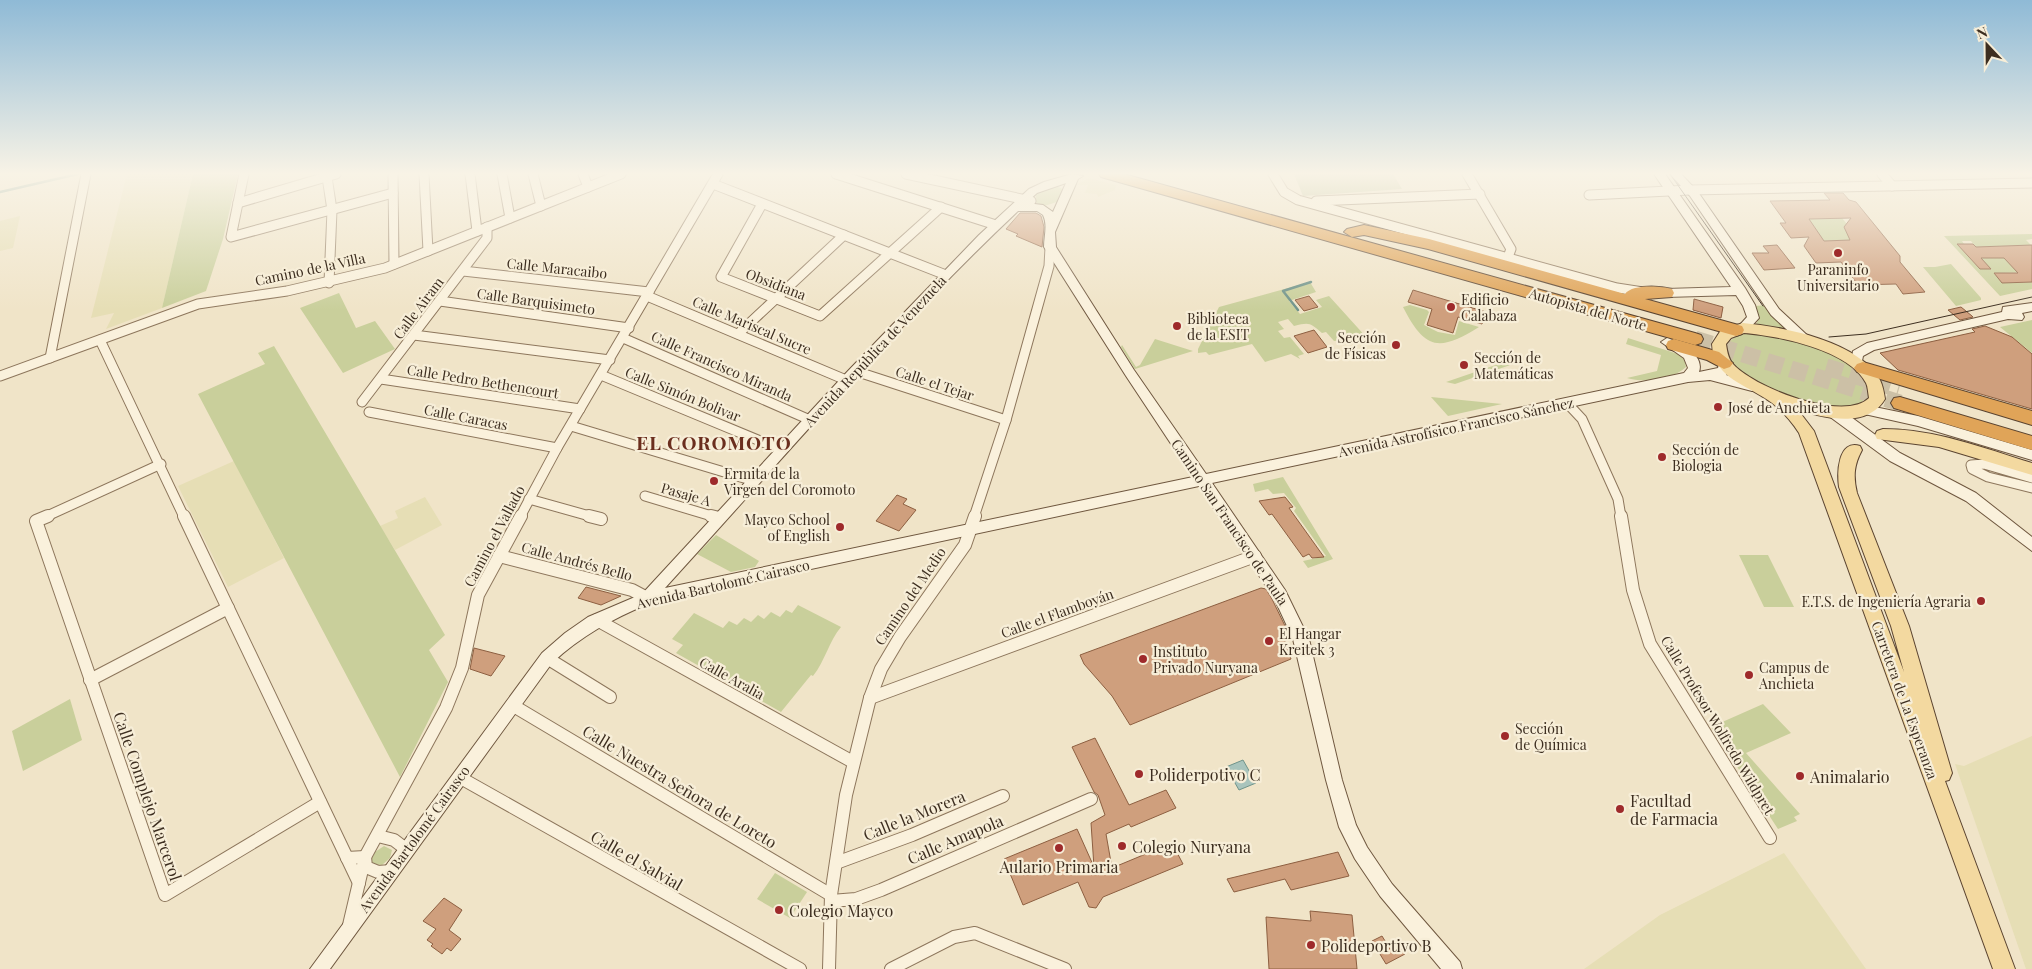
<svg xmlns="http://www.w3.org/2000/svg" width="2032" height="969" viewBox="0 0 2032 969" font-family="'Playfair Display',serif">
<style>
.farmland{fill:#e6deb5}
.green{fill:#c9cf9b}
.cemetery{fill:#bfc49a}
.water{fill:#a9c4bc;stroke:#6f938a}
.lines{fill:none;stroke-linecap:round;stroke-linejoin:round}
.stream{stroke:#6f938a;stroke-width:2.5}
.building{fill:#cf9f7d;stroke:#8d5f41;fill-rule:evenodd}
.highway-tunnel{stroke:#ccc0a6;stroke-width:17;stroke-dasharray:17 8;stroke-linecap:butt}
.street-far1-casing{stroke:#8d765c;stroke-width:11}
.street-casing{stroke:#8d765c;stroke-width:14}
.secondary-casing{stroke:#6f573f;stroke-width:2}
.primary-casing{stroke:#5b4430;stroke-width:2}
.highway-casing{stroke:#5b4430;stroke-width:2}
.street-far1{stroke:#faf1dc;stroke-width:9}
.street{stroke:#faf1dc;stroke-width:12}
.secondary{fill:#faf1dc;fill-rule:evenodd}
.primary{fill:#f3d9a0;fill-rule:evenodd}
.highway{fill:#e0a458;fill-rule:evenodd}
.tram{stroke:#3d2e20;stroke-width:1}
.poi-dot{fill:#9e2a2b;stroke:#f7eed8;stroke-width:2}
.labels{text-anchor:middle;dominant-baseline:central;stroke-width:4.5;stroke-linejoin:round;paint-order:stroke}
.street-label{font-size:14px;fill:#3d2e20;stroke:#f7eed8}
.poi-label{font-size:14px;fill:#3d2e20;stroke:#f7eed8;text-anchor:start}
.near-poi-label{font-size:16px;fill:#3d2e20;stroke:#f7eed8;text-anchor:start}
.near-street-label{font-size:16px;fill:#3d2e20;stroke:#f7eed8}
.district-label{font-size:19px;font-weight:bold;letter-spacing:1px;fill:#6b2e1e;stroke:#f7eed8}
</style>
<rect width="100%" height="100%" fill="#f0e4c8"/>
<g class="farmland">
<path d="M127,174H193L162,308L106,329L114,313L91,318Z"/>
<path d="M1089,178L1116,185L1115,190L1098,197L1097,194L1085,193L1088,185H1076Z"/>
<path d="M20,216L13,248L0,251V221Z"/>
<path d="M234,461L284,558L228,587L178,486Z"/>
<path d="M425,497L442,525L395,550L380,526L398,518L395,511Z"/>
<path d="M2032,736V969H2026L1955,764L1964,766Z"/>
<path d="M1784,853L1866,969H1584L1660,915Z"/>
</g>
<g class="green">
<path d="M193,174H238L223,239L206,291L162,308Z"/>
<path d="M1055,186L1061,188L1063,191L1057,202L1044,206L1035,202L1036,194Z"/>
<path d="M1842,218L1860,240L1823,241L1814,226L1811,225L1806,219Z"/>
<path d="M2032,234V239L2026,240L2031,245L1976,247L1971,241H1962L1964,244L1958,245L1980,269H1990L1981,258H2004L2032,272L1995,273L2006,283L2032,282V289L2000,296L1944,236Z"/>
<path d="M1951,264L1981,298V300L1956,306L1923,267H1935Z"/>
<path d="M1310,282L1316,292L1289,301L1300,314L1322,307L1316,300L1329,296L1367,338L1334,341L1326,332L1322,333C1310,323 1310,322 1294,326L1288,319L1278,322L1284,329L1278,331L1284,338L1290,337L1304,354L1298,356L1300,359L1291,354L1265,362L1252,344L1209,355L1206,352L1198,353V349L1219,307Z"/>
<path d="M339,293L356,328L375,321L395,349L343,373L300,308Z"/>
<path d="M1410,305L1427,310L1429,312L1424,325L1438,332L1455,335L1459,321L1479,327C1439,352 1425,350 1403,307Z"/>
<path d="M1767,305L1789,331L1756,324L1759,319L1755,306Z"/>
<path d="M2032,320V353L2000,327Z"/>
<path d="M1747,333C1781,337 1866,352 1868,395C1865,398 1861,404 1857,405C1833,417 1743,383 1730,360C1727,354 1728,349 1729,342L1736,336Z"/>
<path d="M1628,338L1678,354L1684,358L1686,367C1672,380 1644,383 1627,378L1657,371L1661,355L1626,344Z"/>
<path d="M1155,339L1193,351L1135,369L1121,347L1122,345L1136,367L1140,365Z"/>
<path d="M274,346L445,635L429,650L448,682L400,777L198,394L265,364L258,353Z"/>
<path d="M1519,357V362L1455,384L1446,382Z"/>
<path d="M1431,397L1502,404L1448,416Z"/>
<path d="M1283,477L1333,559L1308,568L1303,561L1326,556L1294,511L1296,508L1284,493L1273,494L1268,489L1255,492L1253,484Z"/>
<path d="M716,535L759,561L755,567L731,572L697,554Z"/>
<path d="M1739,555H1768L1794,607H1764Z"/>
<path d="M798,605L841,627C829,641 825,661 813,676L811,675L781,712L676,653L683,645L672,639L694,613L723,628L729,621L737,625L744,618L751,622L758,615L764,619L771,612L780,617L786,610L792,613Z"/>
<path d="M70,699L82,740L23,771L12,731Z"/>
<path d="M1763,704L1791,733L1746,753L1800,814L1794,817L1797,821L1778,829L1711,727Z"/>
<path d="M384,846L392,850L390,858L382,865L373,864L371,860L375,852Z"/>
<path d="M775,873L807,892L790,918L757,899Z"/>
</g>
<path class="cemetery" d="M1294,174H1393L1402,189L1303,196Z"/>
<path class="water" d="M1243,760L1256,783L1239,790L1226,767Z"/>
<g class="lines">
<g class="stream">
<path d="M0,192L78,174"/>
<path d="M1298,310L1283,291L1311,282"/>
</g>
</g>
<g class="building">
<path d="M1824,193H1843L1849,200L1856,202L1900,256V262L1925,292L1903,294L1896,284L1858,285L1841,262L1816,263L1804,246L1809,237L1791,238L1780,223H1786L1770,201L1830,200ZM1851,218L1844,227L1850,240L1824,241L1809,219Z"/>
<path d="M1020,213H1036L1041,216L1044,227L1042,247L1016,236L1018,234L1006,229Z"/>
<path d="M1957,244H1973L1976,247L2032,245V282L2002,283L1994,273H2018L2004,258H1981L1991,269H1980Z"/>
<path d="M1777,245L1795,268L1764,270L1752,253H1769L1763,246Z"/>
<path d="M1413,290L1486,312L1482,324L1458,317L1453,333L1427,325L1432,309L1408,302Z"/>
<path d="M1309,296L1318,307L1304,311L1295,300Z"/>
<path d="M1694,299L1723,307L1721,318L1693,310Z"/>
<path d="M1961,307L1972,316L1973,317L1960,320L1948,310Z"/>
<path d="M1985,326L2012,337L2032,354V409L1898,370L1880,353L1975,332L1972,329Z"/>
<path d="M1314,330L1327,347L1308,353L1294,336Z"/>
<path d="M897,495L907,499L903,504L916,510L899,531L876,521Z"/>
<path d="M1285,497L1293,507L1289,508L1324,557L1312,558L1309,554L1303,557L1272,514L1269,515L1259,501Z"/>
<path d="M586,587L621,596L601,605L578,598Z"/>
<path d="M1261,588L1266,589L1272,599L1286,628L1281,630L1291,659L1130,725L1112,696L1084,664L1080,655Z"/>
<path d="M474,648L505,656L491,676L470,669Z"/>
<path d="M1095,738L1129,805L1166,790L1176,808L1131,827L1129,824L1106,834L1112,868L1172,843L1183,864L1103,897L1096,908L1089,907L1078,882L1023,905L1004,859L1077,829L1094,867L1091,823L1105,815L1098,795L1094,792L1072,747Z"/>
<path d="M1338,852L1349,876L1291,890L1285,879L1234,892L1227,879Z"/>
<path d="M444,898L462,910L449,930L461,939L451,951L447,948L442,954L431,946L433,944L427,940L436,929L423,921Z"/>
<path d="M1310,911L1352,915L1357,969H1269L1266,917L1311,921Z"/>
<path d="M1382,936L1390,949L1399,945L1405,954L1386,964L1372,941Z"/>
</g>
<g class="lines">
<g class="highway-tunnel">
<path d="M1695,339L1900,403"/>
<path d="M1826,367L1899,389"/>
</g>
<defs>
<g id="street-far1">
<path d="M244,174L231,237L393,193"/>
<path d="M393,174L394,264"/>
<path d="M424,174L428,251"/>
<path d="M470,174L477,231"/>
<path d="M502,174L510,218"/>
<path d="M533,174L541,206"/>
<path d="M583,174L588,187"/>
<path d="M836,174L996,225"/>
<path d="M906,174L1031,201"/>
<path d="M1273,174L1284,192L1298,200L1617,288L1643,292"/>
<path d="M1467,174L1511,249L1508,257"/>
<path d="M1882,174L1892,186"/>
<path d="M327,177L332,210L329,283"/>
<path d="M713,184L946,275"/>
<path d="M1589,195L1689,190L2032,183"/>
<path d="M1316,201L1480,194"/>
<path d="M238,203L336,174"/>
<path d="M762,204L721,277L820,316L941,207"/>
<path d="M463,271L649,292"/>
<path d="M647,296L846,380"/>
<path d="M440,301L629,328"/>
<path d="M738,334L844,235"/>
<path d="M414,335L610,360"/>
<path d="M623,338L810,420"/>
<path d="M100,340L184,517"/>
<path d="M50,358L86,174"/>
<path d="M855,371L1006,420"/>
<path d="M601,375L782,450"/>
<path d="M0,376L198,304L287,291L385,268L621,174"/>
<path d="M381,379L580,409"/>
<path d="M362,402L487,238V227"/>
<path d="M1567,403L1582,419L1618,499L1621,517"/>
<path d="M369,412L557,448"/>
<path d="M571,426L754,481"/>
<path d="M2032,478L1984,464L1971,465L1972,469L1988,477L2032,488"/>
<path d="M645,496L715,517"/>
<path d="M529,499L593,517"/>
<path d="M45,517L161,464"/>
<path d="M520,517L557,448L718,174"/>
<path d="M974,517L1006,420L1049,266L1050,247"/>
</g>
<g id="street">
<path d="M48,516L36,521L165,895L320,802"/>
<path d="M184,516L359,883"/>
<path d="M589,516L601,519"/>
<path d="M711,516L719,518"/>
<path d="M1621,516L1633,590L1650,644L1770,838"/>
<path d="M499,556L632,590L647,598"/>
<path d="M597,620L853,762"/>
<path d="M547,658L610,697"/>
<path d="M90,680L228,608"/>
<path d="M870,698L1255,556"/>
<path d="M512,705L831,895"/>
<path d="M459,777L800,969"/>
<path d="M378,836L394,840L407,850"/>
<path d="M347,858L365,857L366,867L378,872L391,871"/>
<path d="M836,863L912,835L1003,796"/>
<path d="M831,901L856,899L881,890L1091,799"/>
<path d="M349,925L365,857L446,708L462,668L478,595L521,516"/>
<path d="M829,969L831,895L846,795L870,698L881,669L900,637L965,545L975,516"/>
<path d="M891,969L954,937L975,933L1065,969"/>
</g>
<g id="secondary">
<path d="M1072,174L1083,176L1078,179L1055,232L1056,247L1134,370L1206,474L1684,373L1688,368L1684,358L1661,342L1667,338C1680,342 1705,355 1699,372L1718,368L1720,360L1724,359L1730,363V371L1726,375L1757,383L1758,386L1752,391L1710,380L1688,382L1212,483L1285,590L1309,639L1342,780L1356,825L1367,847L1392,884L1460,962L1462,969H1441L1380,896L1355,859L1339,827L1326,780L1293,639L1274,598L1199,486L648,604C612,619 581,636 552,663L330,969H310L542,653L565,633L588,617L642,594L847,372L979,235L1029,189L1044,182ZM1066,183L1053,212L1043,205L1026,203L1037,193ZM1018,211H1037L1043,215C1048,225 1044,236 1044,247L1126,376L1193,477L665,588C781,461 893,329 1018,211Z"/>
<path d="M1654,174H1665L1745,288L1755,305L1759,318L1747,331H1739L1737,328L1747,317L1743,306L1736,295L1666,297L1660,293L1666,289L1731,287Z"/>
<path d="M1670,174H1681L1698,192L1779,309L1808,336L1810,339L1808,342H1800L1771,315L1690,196Z"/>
<path d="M2032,303V311L2022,313L2024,317L2022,320L2008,319L1874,350L1863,356L1861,366H1853L1851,363L1853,351L1867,343L2002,312L2003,307Z"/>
<path d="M1865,405L1918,416L2032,450V460L1918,426L1860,413L1859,410L1860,407Z"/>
<path d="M1829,406L1851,417L1900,453L1976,493L2032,537V551L1966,501L1890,461L1822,411Z"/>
</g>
<g id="primary">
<path d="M1743,323C1785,327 1858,341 1880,380C1883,386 1884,393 1885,399C1867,429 1825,418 1798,410L1814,431L1904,672L1891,626L1839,487C1837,473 1838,439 1860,446L1862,450C1854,465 1853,476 1857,493L1909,626L1952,773L1949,780L1945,781L2015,969H1993L1799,433C1790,419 1777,405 1763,397C1741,383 1713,375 1712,344L1721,330ZM1744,333C1778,336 1848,349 1866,383C1868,387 1868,393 1869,398C1844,423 1752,387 1732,363C1728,357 1727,351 1726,344L1731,338Z"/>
<path d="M1883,429C1935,429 1983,448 2032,463V475L1939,447L1877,439L1875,435L1877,431Z"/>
</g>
<g id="highway">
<path d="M1099,174H1124L1695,333L1701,335L1703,339L1701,343L1695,345L1101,177Z"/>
<path d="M1364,225L1429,239L1625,294C1632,284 1661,286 1672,289L1674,293L1672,297L1645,299L1742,326L1744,330L1742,334L1736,336L1428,249L1364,235L1352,237L1344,232L1347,229Z"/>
<path d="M1674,339L1719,352L1733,363L1730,367L1724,369L1707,360L1668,349L1666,345L1668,341Z"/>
<path d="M1863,362L2032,411V425L1857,372L1854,368L1857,364Z"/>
<path d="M1900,397L2032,436V450L1894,408L1891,403L1894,398Z"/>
</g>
</defs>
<use href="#street-far1" class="street-far1-casing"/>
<use href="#street" class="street-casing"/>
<use href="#secondary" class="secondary-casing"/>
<use href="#primary" class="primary-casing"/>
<use href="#highway" class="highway-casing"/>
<use href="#street-far1" class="street-far1"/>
<use href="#street" class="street"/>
<use href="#secondary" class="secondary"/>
<use href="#primary" class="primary"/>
<use href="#highway" class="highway"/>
<g class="tram">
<path d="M1670,174L1763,306"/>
<path d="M1829,337L1866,334L2032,297"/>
</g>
</g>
<linearGradient id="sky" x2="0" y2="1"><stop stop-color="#8fbad6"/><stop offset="0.56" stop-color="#f8f3e6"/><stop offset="1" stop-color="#f8f3e6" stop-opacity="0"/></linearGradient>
<rect width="2032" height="310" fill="url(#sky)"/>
<g class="poi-dot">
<circle cx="1838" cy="253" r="5"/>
<circle cx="1451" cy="307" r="5"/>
<circle cx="1177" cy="326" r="5"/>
<circle cx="1396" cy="345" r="5"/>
<circle cx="1464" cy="365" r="5"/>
<circle cx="1718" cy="407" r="5"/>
<circle cx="1662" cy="457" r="5"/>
<circle cx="714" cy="481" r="5"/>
<circle cx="840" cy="527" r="5"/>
<circle cx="1981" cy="601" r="5"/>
<circle cx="1269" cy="641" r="5"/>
<circle cx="1143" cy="659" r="5"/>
<circle cx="1749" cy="675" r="5"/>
<circle cx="1505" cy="736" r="5"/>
<circle cx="1139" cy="774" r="5"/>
<circle cx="1800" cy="776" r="5"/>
<circle cx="1620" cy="809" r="5"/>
<circle cx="1122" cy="846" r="5"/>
<circle cx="1059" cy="848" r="5"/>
<circle cx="779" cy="910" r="5"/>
<circle cx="1311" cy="945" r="5"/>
</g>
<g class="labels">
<g class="street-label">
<text transform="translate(557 268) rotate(6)">Calle Maracaibo</text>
<text transform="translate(310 269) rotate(-12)">Camino de la Villa</text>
<text transform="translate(776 284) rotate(21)">Obsidiana</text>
<text transform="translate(536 301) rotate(8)">Calle Barquisimeto</text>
<text transform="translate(418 308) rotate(-53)">Calle Airam</text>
<text transform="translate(1588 309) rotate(16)">Autopista del Norte</text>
<text transform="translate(752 325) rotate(23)">Calle Mariscal Sucre</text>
<text transform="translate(875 351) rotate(-47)">Avenida República de Venezuela</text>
<text transform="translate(722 366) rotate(24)">Calle Francisco Miranda</text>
<text transform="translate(483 381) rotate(9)">Calle Pedro Bethencourt</text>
<text transform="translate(935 383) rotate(18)">Calle el Tejar</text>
<text transform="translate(683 394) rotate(22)">Calle Simón Bolivar</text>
<text transform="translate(466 417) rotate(11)">Calle Caracas</text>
<text transform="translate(1456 427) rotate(-12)">Avenida Astrofísico Francisco Sánchez</text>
<text transform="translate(686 494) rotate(16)">Pasaje A</text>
<text transform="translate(1230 522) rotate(56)">Camino San Francisco de Paula</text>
<text transform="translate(494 536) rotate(-62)">Camino el Vallado</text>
<text transform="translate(577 561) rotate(15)">Calle Andrés Bello</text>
<text transform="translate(723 584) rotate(-13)">Avenida Bartolomé Cairasco</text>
<text transform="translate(910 596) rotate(-56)">Camino del Medio</text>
<text transform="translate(1057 613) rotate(-20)">Calle el Flamboyán</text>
<text transform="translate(732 678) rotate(29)">Calle Aralia</text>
<text transform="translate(1905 700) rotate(70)">Carretera de La Esperanza</text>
<text transform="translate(1718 725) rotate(59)">Calle Profesor Wolfredo Wildpret</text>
<text transform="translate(414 839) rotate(-54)">Avenida Bartolomé Cairasco</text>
</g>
<g class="poi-label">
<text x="1838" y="269" text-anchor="middle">Paraninfo<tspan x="1838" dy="16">Universitario</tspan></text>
<text x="1461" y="299">Edificio<tspan x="1461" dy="16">Calabaza</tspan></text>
<text x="1187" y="318">Biblioteca<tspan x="1187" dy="16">de la ESIT</tspan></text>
<text x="1386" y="337" text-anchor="end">Sección<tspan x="1386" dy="16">de Físicas</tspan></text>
<text x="1474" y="357">Sección de<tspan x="1474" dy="16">Matemáticas</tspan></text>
<text x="1728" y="407">José de Anchieta</text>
<text x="1672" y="449">Sección de<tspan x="1672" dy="16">Biologia</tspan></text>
<text x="724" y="473">Ermita de la<tspan x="724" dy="16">Virgen del Coromoto</tspan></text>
<text x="830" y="519" text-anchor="end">Mayco School<tspan x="830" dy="16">of English</tspan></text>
<text x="1971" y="601" text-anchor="end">E.T.S. de Ingeniería Agraria</text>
<text x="1279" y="633">El Hangar<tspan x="1279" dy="16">Kreitek 3</tspan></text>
<text x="1153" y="651">Instituto<tspan x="1153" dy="16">Privado Nuryana</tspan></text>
<text x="1759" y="667">Campus de<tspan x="1759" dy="16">Anchieta</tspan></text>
<text x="1515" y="728">Sección<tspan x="1515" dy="16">de Química</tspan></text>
</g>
<g class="near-poi-label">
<text x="1149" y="774">Poliderpotivo C</text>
<text x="1810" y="776">Animalario</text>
<text x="1630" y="800">Facultad<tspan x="1630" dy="18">de Farmacia</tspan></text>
<text x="1132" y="846">Colegio Nuryana</text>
<text x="1059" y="866" text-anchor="middle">Aulario Primaria</text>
<text x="789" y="910">Colegio Mayco</text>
<text x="1321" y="945">Polideportivo B</text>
</g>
<g class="near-street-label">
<text transform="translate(680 786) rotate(31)">Calle Nuestra Señora de Loreto</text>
<text transform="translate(148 796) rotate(71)">Calle Complejo Marcerol</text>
<text transform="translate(914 815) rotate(-22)">Calle la Morera</text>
<text transform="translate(955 839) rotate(-23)">Calle Amapola</text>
<text transform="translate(637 860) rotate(30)">Calle el Salvial</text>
</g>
<g class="district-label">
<text x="714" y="442">EL COROMOTO</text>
</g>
</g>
<g transform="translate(1987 45) rotate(338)" stroke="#f7eed8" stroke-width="4" paint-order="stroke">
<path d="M0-4L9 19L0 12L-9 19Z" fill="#3d2e20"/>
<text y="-8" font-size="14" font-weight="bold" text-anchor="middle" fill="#3d2e20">N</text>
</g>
</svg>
